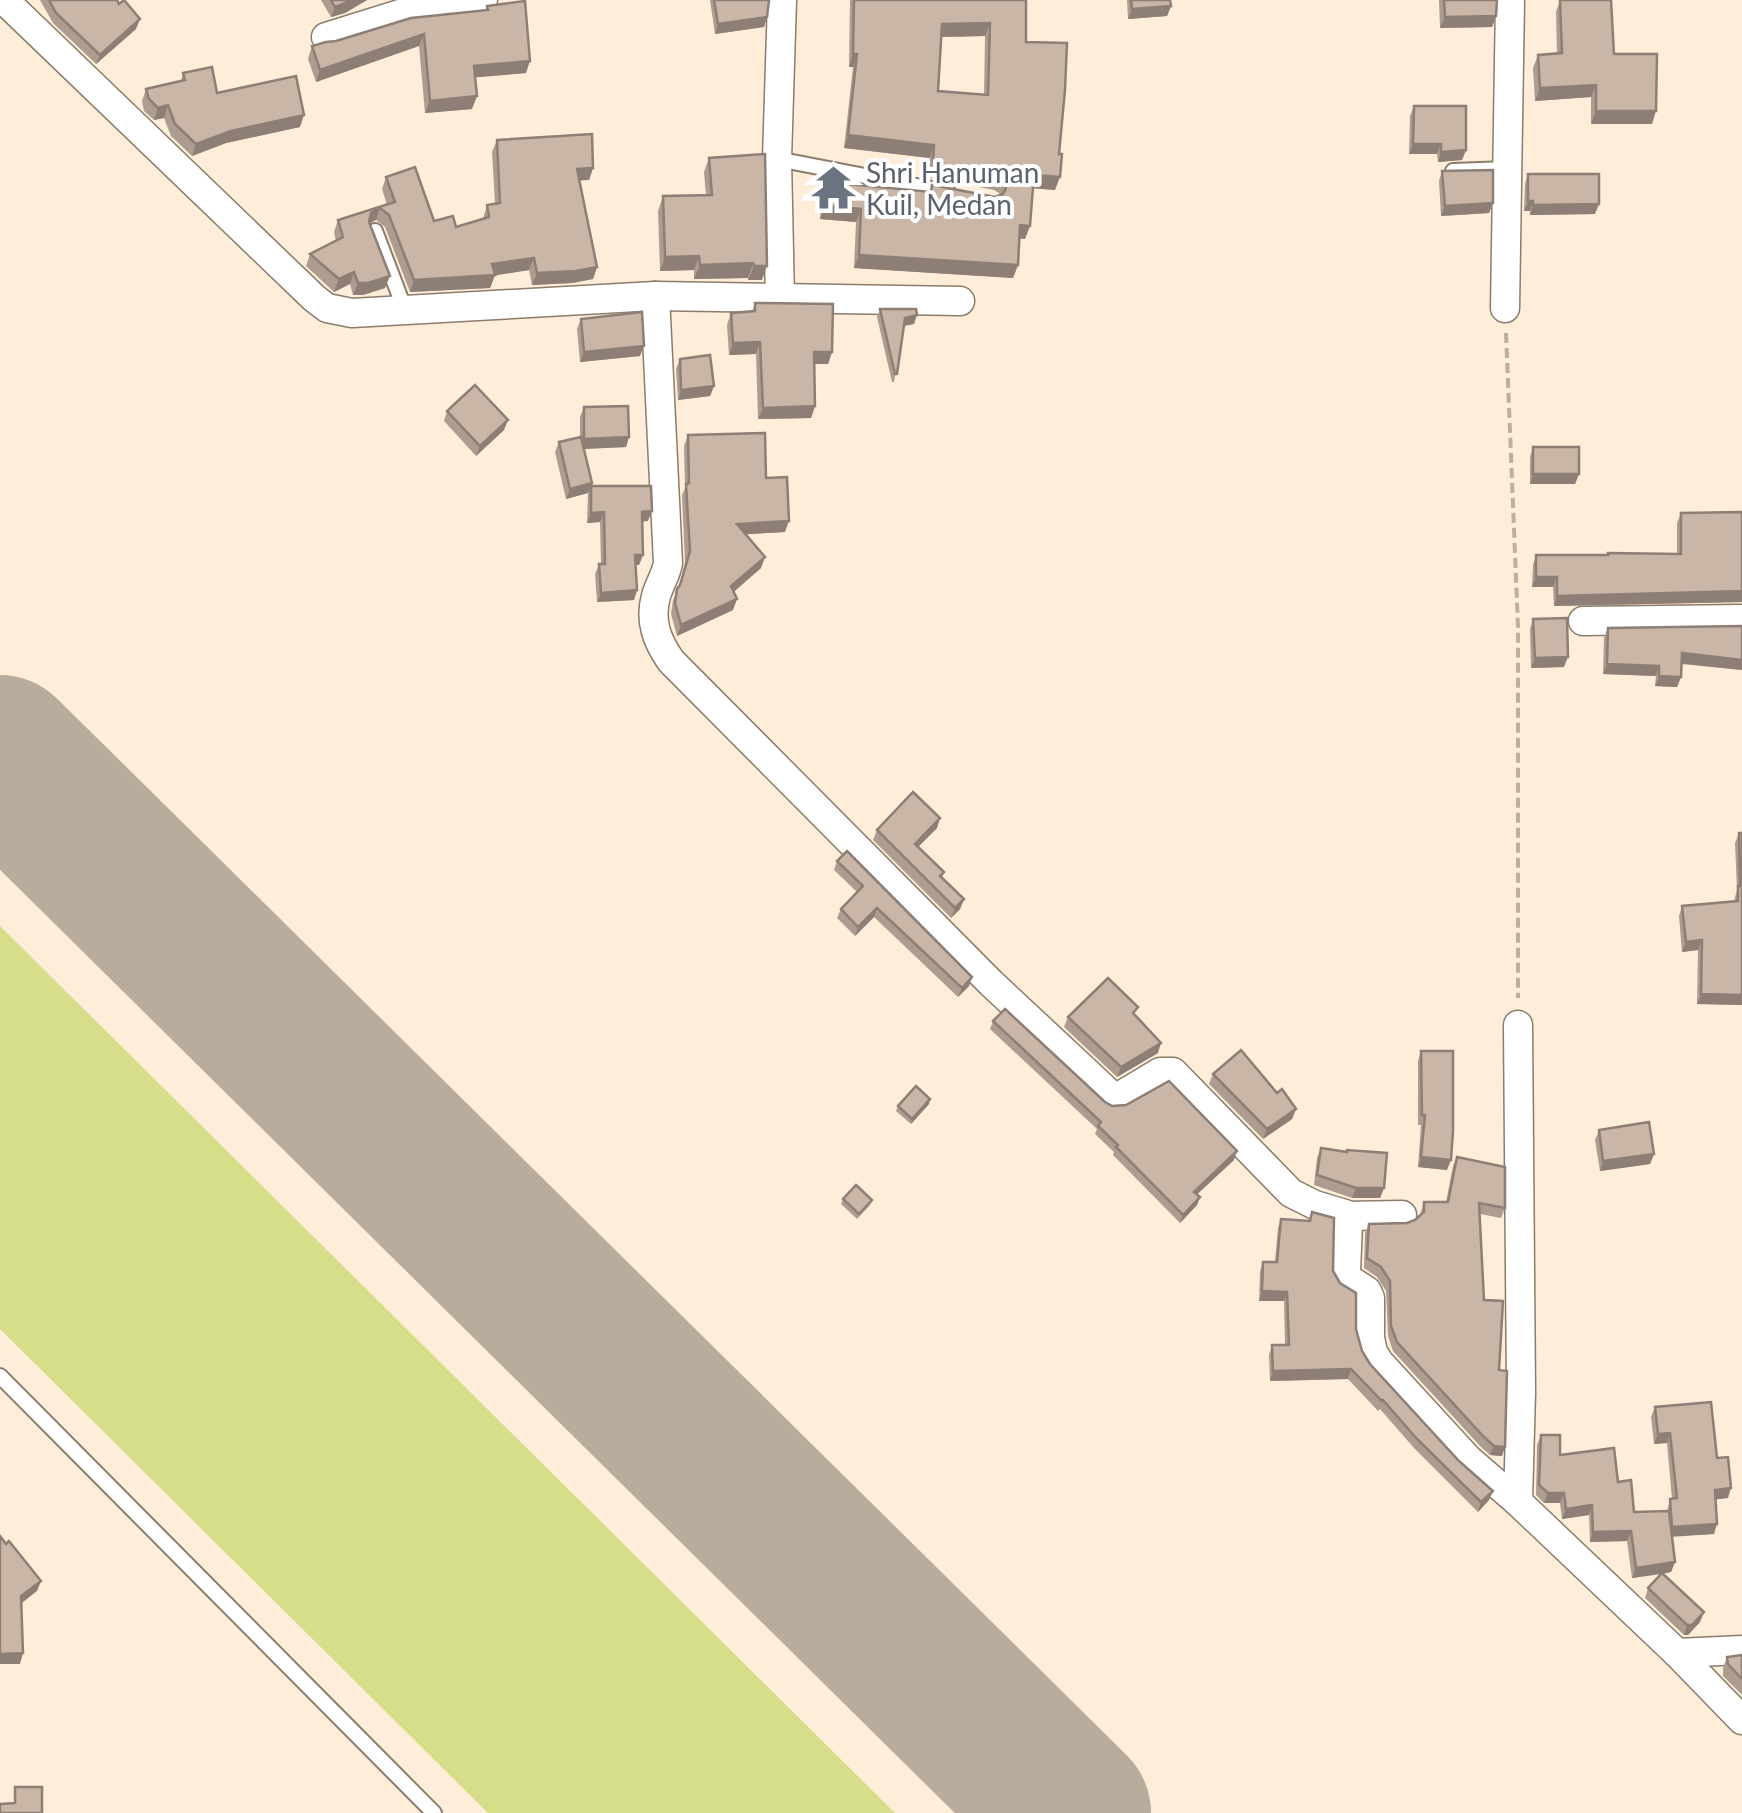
<svg xmlns="http://www.w3.org/2000/svg" width="1742" height="1813" viewBox="0 0 1742 1813" font-family="Lato,sans-serif">
<style>
.green{fill:#d6de89}
.lines{fill:none;stroke-linecap:round;stroke-linejoin:round}
.runway{stroke:#b8ac9c;stroke-width:162}
.service-casing{stroke:#8b7c6b;stroke-width:18}
.minor-casing{stroke:#8b7c6b;stroke-width:31}
.path{stroke:#bcaf9f;stroke-width:4;stroke-dasharray:10 5;stroke-linecap:butt}
.service{stroke:#fff;stroke-width:14}
.minor{stroke:#fff;stroke-width:28}
.wall{fill:#ad9d90;fill-rule:evenodd}
.shaded-wall{fill:#8d7f75}
.building{fill:#c9b6a7;stroke:#8d7f75;stroke-width:2.5;fill-rule:evenodd}
.labels{text-anchor:middle;dominant-baseline:central;stroke-width:8;stroke-linejoin:round;paint-order:stroke}
.worship-label{font-size:28px;fill:#5b616d;stroke:#fff;text-anchor:start}
</style>
<rect width="100%" height="100%" fill="#fdedd9"/>
<path class="green" d="M0,926L895,1813H488L0,1329Z"/>
<g class="lines">
<path class="runway" d="M0,756L1070,1813"/>
<defs>
<g id="service">
<path d="M777,159L948,192"/>
<path d="M1453,171L1507,169"/>
<path d="M375,231L405,310"/>
<path d="M0,1376L434,1813"/>
</g>
<g id="minor">
<path d="M4,0L314,298L327,308L352,313L655,296L960,301"/>
<path d="M326,37L403,13L483,0"/>
<path d="M655,296L668,563C666,575 659,585 656,596C649,621 657,641 671,661L991,983L1113,1097L1120,1096L1160,1072H1173L1291,1193L1315,1205L1345,1214L1348,1223L1346,1272L1347,1278L1367,1291L1370,1298V1338L1373,1352L1379,1362L1468,1459L1518,1502"/>
<path d="M780,299L777,159L782,0"/>
<path d="M1505,308L1510,0"/>
<path d="M1583,621L1742,619"/>
<path d="M1518,1025L1521,1393L1518,1502L1677,1653L1742,1720"/>
<path d="M1346,1216L1402,1215"/>
<path d="M1677,1653L1742,1650"/>
</g>
</defs>
<use href="#service" class="service-casing"/>
<use href="#minor" class="minor-casing"/>
<path class="path" d="M1506,333L1518,627V998"/>
<use href="#service" class="service"/>
<use href="#minor" class="minor"/>
</g>
<g class="wall">
<path d="M40,0H117L136,29L96,64L53,23Z"/>
<path d="M321,0H367L345,13L331,17Z"/>
<path d="M710,0H769L767,17L764,27L715,34Z"/>
<path d="M850,0H1026V42L1055,190L1033,188L1025,239L1019,238L1018,265L1013,278L854,268L856,222L820,219L822,196L827,182L929,192L932,185L995,197L1000,196L999,193L994,190L928,177L930,158L844,148L853,67H849ZM985,36L984,95L938,91L942,37Z"/>
<path d="M1127,0H1170L1171,6L1167,16L1128,19Z"/>
<path d="M1439,0H1497L1496,16L1492,27L1440,28Z"/>
<path d="M1560,0L1614,54L1652,124H1591V97L1535,101L1533,68L1538,55L1557,54L1556,12Z"/>
<path d="M487,6L526,73L475,77L472,109L425,113L419,46L316,82L308,59L312,46L485,10Z"/>
<path d="M183,73L217,93L300,127L226,143L192,156L171,136L164,118L154,120L144,111L142,101L146,89L181,81Z"/>
<path d="M1414,106L1466,150L1462,160L1438,162L1437,154H1409L1410,116Z"/>
<path d="M497,140L593,168L589,180H579L597,267L593,279L572,283L532,285L529,270L495,275L490,288L410,292L385,227L376,220L370,223L385,288L363,295H353L350,284L334,292L306,266L310,254L336,241L334,232L338,220L387,205L382,189L386,177L434,221L456,227L483,219L487,205L495,204L492,152Z"/>
<path d="M709,158L762,280H748V278L694,279V270L660,271L658,211L663,196L706,195L704,172Z"/>
<path d="M1442,171L1493,203L1489,213L1441,216L1439,181Z"/>
<path d="M1528,174L1595,214L1530,215V211H1524L1525,184Z"/>
<path d="M755,303L832,352L828,364H814L815,406L811,418L758,419L756,354L729,355L727,325L731,313L752,312Z"/>
<path d="M880,309L914,324L904,326L894,382H892L877,317Z"/>
<path d="M581,319L640,356L580,362L577,329Z"/>
<path d="M680,359L714,386L710,396L678,400L676,369Z"/>
<path d="M584,407L629,437L626,447L584,449L592,483L591,486L648,521H642L643,555L639,565H636L637,590L634,600L597,602L595,574L599,564H601L600,522L587,523L588,493L566,499L555,452L559,442L580,437V417Z"/>
<path d="M447,411L504,430L476,456L444,421Z"/>
<path d="M688,435L766,478L785,532L746,534L761,568L734,592L733,610L677,636L671,614L673,600L679,587L685,563L682,495L685,488L684,446Z"/>
<path d="M1533,447L1579,474L1575,484H1530V457Z"/>
<path d="M1742,512V602L1554,606L1553,587H1532L1533,565L1536,555L1677,554V523L1681,513Z"/>
<path d="M1533,619L1564,667L1531,668L1530,629Z"/>
<path d="M1742,626V670L1681,664V677L1677,687L1655,686L1656,676L1603,674L1604,638L1608,628Z"/>
<path d="M937,828L918,847L944,872L942,878L964,899L960,909L951,918L873,840L877,830Z"/>
<path d="M1739,833L1742,1005L1697,1004L1698,950L1682,952L1679,916L1682,906L1734,901L1737,890L1735,843Z"/>
<path d="M837,861L969,986L958,997L874,917L855,936L837,918L841,909L857,892L834,870Z"/>
<path d="M1135,1015L1158,1053L1117,1077L1064,1027L1068,1017Z"/>
<path d="M993,1021L1105,1102L1234,1160L1197,1194L1200,1197L1197,1205L1180,1223L1113,1155L1114,1152L1095,1134L1097,1129L990,1029Z"/>
<path d="M1421,1051L1447,1170L1418,1167L1421,1125H1418V1061Z"/>
<path d="M1213,1074L1277,1093L1296,1109L1292,1119L1263,1139L1209,1084Z"/>
<path d="M929,1104L911,1124L896,1111L898,1106Z"/>
<path d="M1599,1130L1654,1154L1650,1164L1600,1171L1595,1140Z"/>
<path d="M1321,1148L1347,1152L1384,1188L1380,1198H1352L1314,1185L1317,1158Z"/>
<path d="M1457,1157L1505,1208L1501,1218L1480,1214L1484,1300L1499,1370L1502,1456L1490,1455L1480,1446L1393,1351L1388,1336L1386,1291L1377,1277L1364,1268L1365,1233L1369,1224L1407,1223L1415,1220L1420,1215L1424,1202H1446L1453,1166Z"/>
<path d="M843,1199L872,1200L870,1205L857,1219L841,1204Z"/>
<path d="M1312,1212L1356,1329L1362,1351L1370,1364L1489,1500L1478,1512L1414,1448L1380,1409L1378,1411L1348,1379L1270,1381L1269,1355L1272,1345H1285L1284,1301H1259L1260,1271L1263,1262H1275L1278,1228L1281,1219L1308,1221Z"/>
<path d="M1655,1407L1717,1458L1728,1498L1715,1499L1714,1534L1672,1536L1675,1562L1671,1572L1663,1574L1700,1622L1688,1635H1684L1645,1598L1648,1588L1662,1574L1632,1578L1627,1541L1590,1542L1589,1515L1562,1519L1560,1503H1544L1536,1495L1537,1445L1541,1435L1560,1455L1618,1482L1634,1512L1667,1511L1670,1499H1672L1667,1443L1654,1444L1651,1417Z"/>
<path d="M1742,1655V1695L1723,1676V1668L1727,1657Z"/>
</g>
<g class="shaded-wall">
<path d="M353,0H367L345,13L331,17L335,7Z"/>
<path d="M1171,6L1167,16L1128,19L1132,9Z"/>
<path d="M1496,16L1492,27L1440,28L1445,17Z"/>
<path d="M767,17L764,27L715,34L718,24Z"/>
<path d="M140,19L136,29L96,64L100,55Z"/>
<path d="M990,23L985,36L938,37L942,24Z"/>
<path d="M424,34L419,46L316,82L320,70Z"/>
<path d="M853,54H857L853,67H849Z"/>
<path d="M530,61L526,73L469,78L474,66Z"/>
<path d="M1596,85L1591,97L1535,101L1540,88Z"/>
<path d="M477,96L472,109L425,113L430,101Z"/>
<path d="M168,105L164,118L154,120L158,108Z"/>
<path d="M1596,111H1656L1652,124H1591Z"/>
<path d="M304,115L300,127L226,143L192,156L196,144L231,131Z"/>
<path d="M848,135L934,145L930,158L844,148Z"/>
<path d="M1413,144H1441L1437,154H1409Z"/>
<path d="M1466,150L1462,160L1438,162L1441,152Z"/>
<path d="M593,168L589,180L572,181L577,169Z"/>
<path d="M1034,175L1060,177L1055,190L1029,188Z"/>
<path d="M1528,201H1533L1530,211H1524Z"/>
<path d="M1493,203L1489,213L1441,216L1445,206Z"/>
<path d="M1599,204L1595,214L1530,215L1533,205Z"/>
<path d="M825,206L861,209L856,222L820,219Z"/>
<path d="M380,208L376,220L366,225L371,213Z"/>
<path d="M1020,225L1030,226L1025,239L1015,238Z"/>
<path d="M859,255L1018,265L1013,278L854,268Z"/>
<path d="M699,256L694,270L660,271L665,257Z"/>
<path d="M534,258L529,270L492,276L495,275L490,288L410,292L414,280L492,264Z"/>
<path d="M753,263L748,278L694,279L700,265Z"/>
<path d="M754,266H767L762,280H748Z"/>
<path d="M597,267L593,279L572,283L532,285L537,273Z"/>
<path d="M354,272L350,284L334,292L339,279Z"/>
<path d="M390,276L385,288L363,295H353L358,283Z"/>
<path d="M917,315L914,324L902,326L905,318Z"/>
<path d="M760,342L756,354L729,355L733,343Z"/>
<path d="M644,346L640,356L580,362L584,352Z"/>
<path d="M814,352H832L828,364H809Z"/>
<path d="M714,386L710,396L678,400L681,390Z"/>
<path d="M815,406L811,418L758,419L763,408Z"/>
<path d="M508,420L504,430L476,456L480,446Z"/>
<path d="M629,437L626,447L581,449L584,439Z"/>
<path d="M1533,474H1579L1575,484H1530Z"/>
<path d="M592,483L588,493L566,499L570,489Z"/>
<path d="M652,511L648,521L639,522L642,512Z"/>
<path d="M604,512L600,522L587,523L591,513Z"/>
<path d="M789,521L785,532L733,535L737,524Z"/>
<path d="M635,555H643L639,565H632Z"/>
<path d="M765,557L761,568L727,597L731,586Z"/>
<path d="M1536,577H1557L1553,587H1532Z"/>
<path d="M637,590L634,600L597,602L601,593Z"/>
<path d="M1742,591V602L1554,606L1557,596Z"/>
<path d="M737,599L733,610L677,636L681,625Z"/>
<path d="M1682,653L1742,660V670L1678,663Z"/>
<path d="M1568,657L1564,667L1531,668L1535,658Z"/>
<path d="M1607,664L1659,666L1656,676L1603,674Z"/>
<path d="M1659,676L1681,677L1677,687L1655,686Z"/>
<path d="M940,818L937,828L911,854L915,844Z"/>
<path d="M964,899L960,909L951,918L955,908Z"/>
<path d="M877,908L874,917L855,936L858,927Z"/>
<path d="M1702,940L1698,950L1682,952L1686,942Z"/>
<path d="M972,977L969,986L958,997L962,988Z"/>
<path d="M1701,994L1742,995V1005L1697,1004Z"/>
<path d="M1161,1043L1158,1053L1117,1077L1121,1067Z"/>
<path d="M930,1099L929,1104L911,1124L912,1119Z"/>
<path d="M1296,1109L1292,1119L1263,1139L1267,1129Z"/>
<path d="M1237,1151L1234,1160L1191,1200L1194,1192Z"/>
<path d="M1654,1154L1650,1164L1600,1171L1603,1161Z"/>
<path d="M1421,1157L1451,1160L1447,1170L1418,1167Z"/>
<path d="M1356,1188H1384L1380,1198H1352Z"/>
<path d="M1200,1197L1197,1205L1180,1223L1183,1215Z"/>
<path d="M1262,1291L1287,1292L1284,1301H1259Z"/>
<path d="M1351,1369L1348,1379L1270,1381L1273,1371Z"/>
<path d="M1670,1433L1667,1443L1654,1444L1658,1434Z"/>
<path d="M1494,1446L1505,1447L1502,1456L1490,1455Z"/>
<path d="M1731,1488L1728,1498L1711,1500L1715,1490Z"/>
<path d="M1493,1491L1489,1500L1478,1512L1481,1502Z"/>
<path d="M1548,1493H1564L1560,1503H1544Z"/>
<path d="M1592,1505L1589,1515L1562,1519L1566,1509Z"/>
<path d="M1717,1524L1714,1534L1669,1537L1672,1527Z"/>
<path d="M1631,1531L1627,1541L1590,1542L1593,1532Z"/>
<path d="M1675,1562L1671,1572L1632,1578L1636,1568Z"/>
<path d="M41,1581L37,1591L18,1606L21,1596Z"/>
<path d="M1704,1612L1700,1622L1688,1635H1684L1687,1625Z"/>
<path d="M23,1653L20,1664H0V1654Z"/>
</g>
<g class="building">
<path d="M49,0H117L119,4L124,0L140,19L100,55L56,13Z"/>
<path d="M331,0H353L335,7Z"/>
<path d="M714,0H769L767,17L718,24Z"/>
<path d="M854,0H1026V42L1067,43L1065,90L1059,154H1062L1060,177L1034,175L1030,226L1020,225L1018,265L859,255L861,209L825,206L827,182L931,192L932,185L995,197L1003,194L1006,188L1003,180L999,177L933,164L934,145L848,135L857,54H853ZM990,23L988,95L938,91L942,24Z"/>
<path d="M1131,0H1170L1171,6L1132,9Z"/>
<path d="M1444,0H1497L1496,16L1445,17Z"/>
<path d="M1560,0H1611L1614,54H1657L1656,111H1596V85L1540,88L1538,55L1562,53Z"/>
<path d="M525,1L530,61L474,66L477,96L430,101L424,34L320,70L312,46L326,42L336,41L411,18L488,10L487,6Z"/>
<path d="M212,67L217,93L296,76L304,115L231,131L196,144L175,124L168,105L158,108L149,99L146,89L185,80L183,73Z"/>
<path d="M1414,106H1466V150L1441,152V144H1413Z"/>
<path d="M592,134L593,168L577,169L597,267L576,271L537,273L534,258L492,264L495,275L414,280L389,215L380,208L371,213L369,222L390,276L368,283H358L354,272L339,279L310,254L343,237L338,220L395,202L386,177L415,167L434,221L453,216L456,227L489,217L487,205L500,203L497,140Z"/>
<path d="M765,154L767,266H754L753,263L700,265L699,256L665,257L663,196L712,195L709,158Z"/>
<path d="M1493,170V203L1445,206L1442,171Z"/>
<path d="M1528,174H1599V204L1533,205V201H1528Z"/>
<path d="M755,303L833,304L832,352H814L815,406L763,408L760,342L733,343L731,313L755,311Z"/>
<path d="M880,309H916L917,315L905,318L897,374H895Z"/>
<path d="M642,312L644,346L584,352L581,319Z"/>
<path d="M710,355L714,386L681,390L680,359Z"/>
<path d="M475,385L508,420L480,446L447,411Z"/>
<path d="M628,406L629,437L584,439V407Z"/>
<path d="M765,433L766,478L787,477L789,521L737,524L765,557L731,586L737,599L681,625L675,603L677,589L680,585L690,551L686,484L689,483L688,435Z"/>
<path d="M581,437L592,483L570,489L559,442Z"/>
<rect x="1533" y="447" width="46" height="27"/>
<path d="M591,486H651L652,511L642,512L643,555H635L637,590L601,593L599,564H605L604,512L591,513Z"/>
<path d="M1742,512V591L1557,596V577H1536V555H1608V553L1681,554V513Z"/>
<path d="M1567,618L1568,657L1535,658L1533,619Z"/>
<path d="M1742,626V660L1682,653L1681,677L1659,676V666L1607,664L1608,628Z"/>
<path d="M913,792L940,818L915,844L944,872L940,876L964,899L955,908L877,830Z"/>
<path d="M1739,833H1742V995L1701,994L1702,940L1686,942L1682,906L1738,901V886H1740Z"/>
<path d="M847,851L972,977L962,988L877,908L858,927L841,909L863,886L837,861Z"/>
<path d="M1108,978L1138,1007L1133,1013L1161,1043L1121,1067L1068,1017Z"/>
<path d="M1005,1009L1105,1102L1112,1106L1126,1105L1169,1081L1237,1151L1194,1192L1200,1197L1183,1215L1116,1147L1118,1145L1098,1126L1101,1122L993,1021Z"/>
<path d="M1241,1050L1277,1093L1282,1089L1296,1109L1267,1129L1213,1074Z"/>
<path d="M1421,1051H1453V1131L1451,1160L1421,1157L1425,1115H1422Z"/>
<path d="M916,1086L930,1099L912,1119L898,1106Z"/>
<path d="M1649,1122L1654,1154L1603,1161L1599,1130Z"/>
<path d="M1321,1148L1347,1152V1150L1387,1153L1384,1188H1356L1317,1175Z"/>
<path d="M1457,1157L1505,1167V1208L1479,1203L1484,1300L1503,1301L1499,1370L1507,1371L1505,1447L1494,1446L1484,1437L1397,1342L1391,1326L1390,1281L1381,1267L1367,1258L1369,1224L1407,1223L1415,1220L1424,1212V1202H1448Z"/>
<path d="M856,1185L872,1200L859,1214L843,1199Z"/>
<path d="M1312,1212L1334,1218L1333,1271L1340,1283L1356,1293V1329L1362,1351L1370,1364L1459,1461L1493,1491L1481,1502L1417,1439L1383,1400L1382,1401L1351,1369L1273,1371L1272,1345H1289L1287,1292L1262,1291L1263,1262H1277L1281,1219L1310,1221Z"/>
<path d="M1711,1402L1717,1458L1728,1457L1731,1488L1715,1490L1717,1524L1672,1527L1670,1499L1677,1498L1670,1433L1658,1434L1655,1407Z"/>
<path d="M1541,1435H1560V1455L1614,1448L1618,1482L1631,1480L1634,1512L1669,1511L1675,1562L1636,1568L1631,1531L1593,1532L1592,1505L1566,1509L1564,1493H1548L1539,1485Z"/>
<path d="M0,1536L6,1544L9,1541L41,1581L21,1596L23,1653L0,1654Z"/>
<path d="M1662,1573L1704,1612L1692,1625H1687L1648,1588Z"/>
<path d="M1742,1655V1679L1728,1664L1727,1657Z"/>
<path d="M15,1787H42V1813H0V1804L15,1803Z"/>
</g>
<defs>
<symbol id="temple-bare" viewBox="-9 -9 18 18"><path d="M0-6L5-2H3V0L6.5 2.5H4V6H1.5V3h-3V6H-4V2.5H-6.5L-3 0V-2H-5Z" fill="#6b7280" stroke="#fff" stroke-width="2.5" paint-order="stroke"/></symbol>
</defs>
<g fill-rule="evenodd">
<use href="#temple-bare" x="802" y="156" width="63" height="63"/>
</g>
<g class="labels">
<g class="worship-label">
<text x="866" y="172">Shri Hanuman<tspan x="866" dy="32">Kuil, Medan</tspan></text>
</g>
</g>
</svg>
